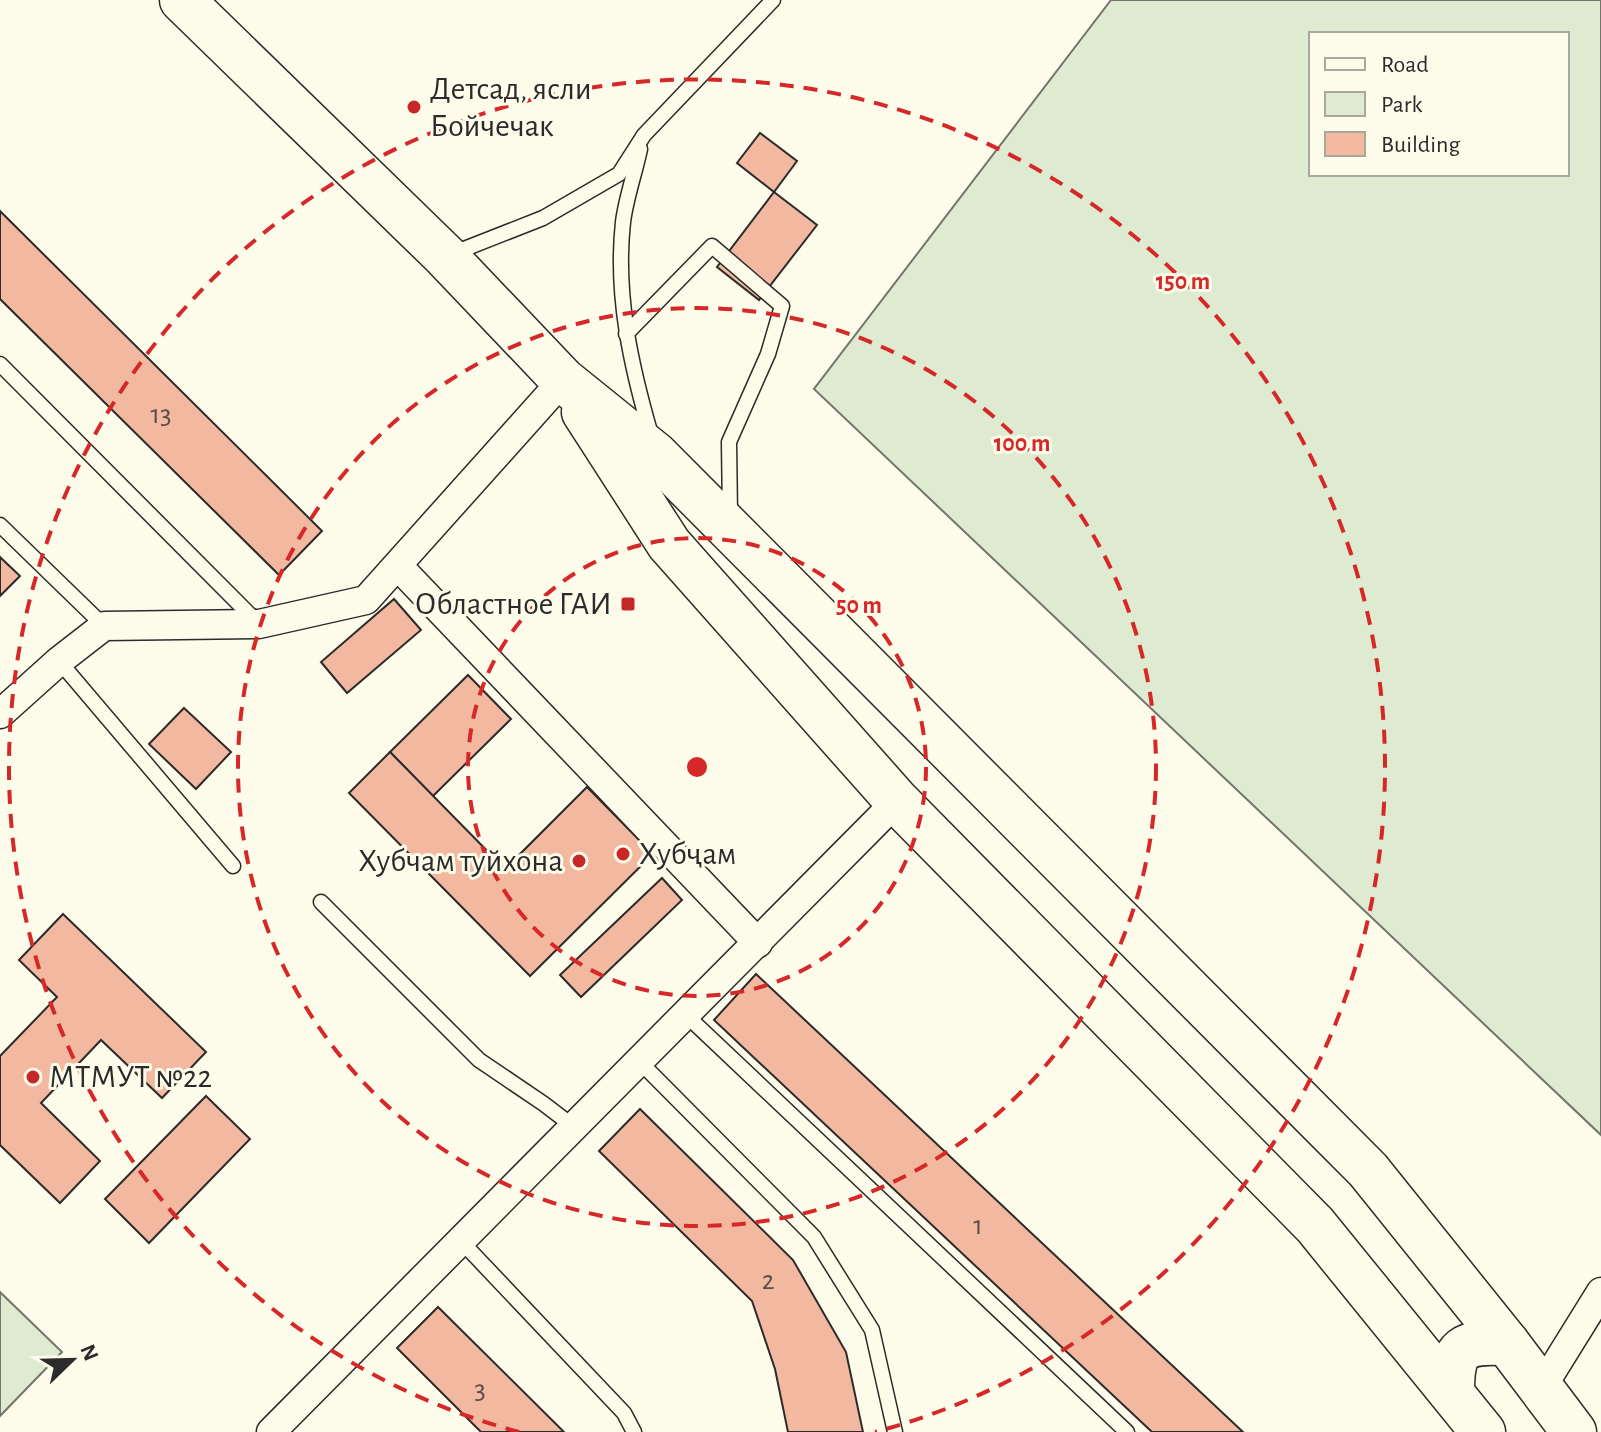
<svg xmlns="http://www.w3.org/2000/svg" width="1601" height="1432" viewBox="0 0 1601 1432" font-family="'Alegreya Sans',sans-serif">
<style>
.green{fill:#deebd1;stroke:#74746e;stroke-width:2;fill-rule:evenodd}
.building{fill:#f2b8a0;stroke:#2b2b2b;stroke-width:2}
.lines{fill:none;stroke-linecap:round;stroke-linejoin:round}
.service-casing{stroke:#2b2b2b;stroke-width:17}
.minor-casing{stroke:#2b2b2b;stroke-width:31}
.trunk-casing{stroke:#2b2b2b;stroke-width:47}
.service{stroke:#fdfbea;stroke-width:14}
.minor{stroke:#fdfbea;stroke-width:28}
.trunk{stroke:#fdfbea;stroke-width:44}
.ring{fill:none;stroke:#d62828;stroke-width:4;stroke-dasharray:14 10}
.poi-dot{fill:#c62828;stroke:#fdfbea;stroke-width:3}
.labels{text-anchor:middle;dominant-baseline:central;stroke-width:6;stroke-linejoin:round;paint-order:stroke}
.number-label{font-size:28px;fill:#5d4e48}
.poi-label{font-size:32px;fill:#2b2b2b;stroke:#fdfbea;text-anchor:start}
.centre{fill:#d62828;stroke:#fdfbea;stroke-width:4}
.ring-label{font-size:24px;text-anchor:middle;font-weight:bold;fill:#d62828;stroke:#fdfbea;stroke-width:6;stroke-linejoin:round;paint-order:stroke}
</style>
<rect width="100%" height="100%" fill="#fdfbea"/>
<g class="green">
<path d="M1111,0H1601V1135L814,389ZM1567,34V174H1311V34Z"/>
<path d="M0,1292L62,1352L0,1416Z"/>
</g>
<g class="building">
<path d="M760,133L797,161L774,192L737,163Z"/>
<path d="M774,192L817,225L759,300L717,267Z"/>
<path d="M0,211L322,531L279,575L0,299Z"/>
<path d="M0,557L20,576L0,596Z"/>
<path d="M394,599L421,630L347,693L321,662Z"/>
<path d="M468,675L511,719L433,796L390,752Z"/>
<path d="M184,708L231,752L196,789L149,744Z"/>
<path d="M390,752L505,869L587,787L653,854L530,976L349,793Z"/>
<path d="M662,878L682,900L581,997L560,975Z"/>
<path d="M63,914L206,1052L162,1098L101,1040L41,1103L100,1161L60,1203L0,1145V1056L57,997L19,960Z"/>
<path d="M756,974L1243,1432H1152L714,1020Z"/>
<path d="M206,1096L250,1139L149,1243L105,1199Z"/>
<path d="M640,1109L793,1260L846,1352L863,1432H788L775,1369L752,1301L599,1151Z"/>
<path d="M438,1307L564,1432H481L397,1348Z"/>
</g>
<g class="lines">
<defs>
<g id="service">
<path d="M640,149C635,173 626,198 623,222C615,295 631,366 651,435"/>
<path d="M449,255L543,218L619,174L644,135L773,0"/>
<path d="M626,334L712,246L782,306L768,354L729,442L730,516"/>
<path d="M0,364L258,623"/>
<path d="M0,525L104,626"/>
<path d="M59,661L233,866"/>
<path d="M321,902L479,1060L544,1104L574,1127"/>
<path d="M686,1015L1127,1432"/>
<path d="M639,1061L814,1237L872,1330L895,1432"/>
<path d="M461,1241L624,1413L634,1432"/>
</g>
<g id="minor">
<path d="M398,566L758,943"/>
<path d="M0,714L59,661L104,626L259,624L366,600L563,380"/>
<path d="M1542,1387L1601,1292"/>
<path d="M271,1432L897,801"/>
</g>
<g id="trunk">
<path d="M182,0L445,256L563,380L656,455L1368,1170L1507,1343L1574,1432"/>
<path d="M584,412L669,544L897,801L1315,1225L1483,1432"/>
<path d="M1452,1392C1452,1345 1462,1342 1507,1343"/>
</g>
</defs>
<use href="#service" class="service-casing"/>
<use href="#minor" class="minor-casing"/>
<use href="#trunk" class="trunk-casing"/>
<use href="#service" class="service"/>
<use href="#minor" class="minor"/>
<use href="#trunk" class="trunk"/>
</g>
<g class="ring">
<circle cx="697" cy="767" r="229"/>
<circle cx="697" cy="767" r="459"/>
<path d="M519 1432A688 688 0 1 1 875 1432"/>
</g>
<g class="poi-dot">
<circle cx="414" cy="107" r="8"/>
<rect x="620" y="596" width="16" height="16" rx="4"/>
<circle cx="623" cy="854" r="8"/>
<circle cx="579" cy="861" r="8"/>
<circle cx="33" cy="1077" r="8"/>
</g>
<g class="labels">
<g class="number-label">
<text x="161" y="415">13</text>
<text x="978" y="1226">1</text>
<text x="768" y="1281">2</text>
<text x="480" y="1390">3</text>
</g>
<g class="poi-label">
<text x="430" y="89">Детсад, ясли<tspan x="430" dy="37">Бойчечак</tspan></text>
<text x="612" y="604" text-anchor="end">Областное ГАИ</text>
<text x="639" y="854">Хубҷам</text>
<text x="563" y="861" text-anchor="end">Хубчам туйхона</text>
<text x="49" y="1077">МТМУТ №22</text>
</g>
</g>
<circle cx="697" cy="767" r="12" class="centre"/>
<g class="ring-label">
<text x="1183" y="289">150 m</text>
<text x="1022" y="451">100 m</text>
<text x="859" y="613">50 m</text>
</g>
<rect x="1309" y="32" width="260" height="144" fill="#fdfbea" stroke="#a9a89e" stroke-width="2"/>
<rect x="1325" y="58" width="40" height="12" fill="#fdfbea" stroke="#a9a89e" stroke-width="2"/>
<text x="1381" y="72" font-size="24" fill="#2b2b2b">Road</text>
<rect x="1325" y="92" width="40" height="24" fill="#deebd1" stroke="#a9a89e" stroke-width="2"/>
<text x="1381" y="112" font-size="24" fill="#2b2b2b">Park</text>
<rect x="1325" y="132" width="40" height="24" fill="#f2b8a0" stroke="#a9a89e" stroke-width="2"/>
<text x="1381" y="152" font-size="24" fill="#2b2b2b">Building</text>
<g transform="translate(72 1360) rotate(67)" stroke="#fdfbea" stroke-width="6" paint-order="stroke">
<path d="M0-6L14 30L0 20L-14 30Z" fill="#2b2b2b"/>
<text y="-12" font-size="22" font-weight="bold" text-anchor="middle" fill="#2b2b2b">N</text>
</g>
</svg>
